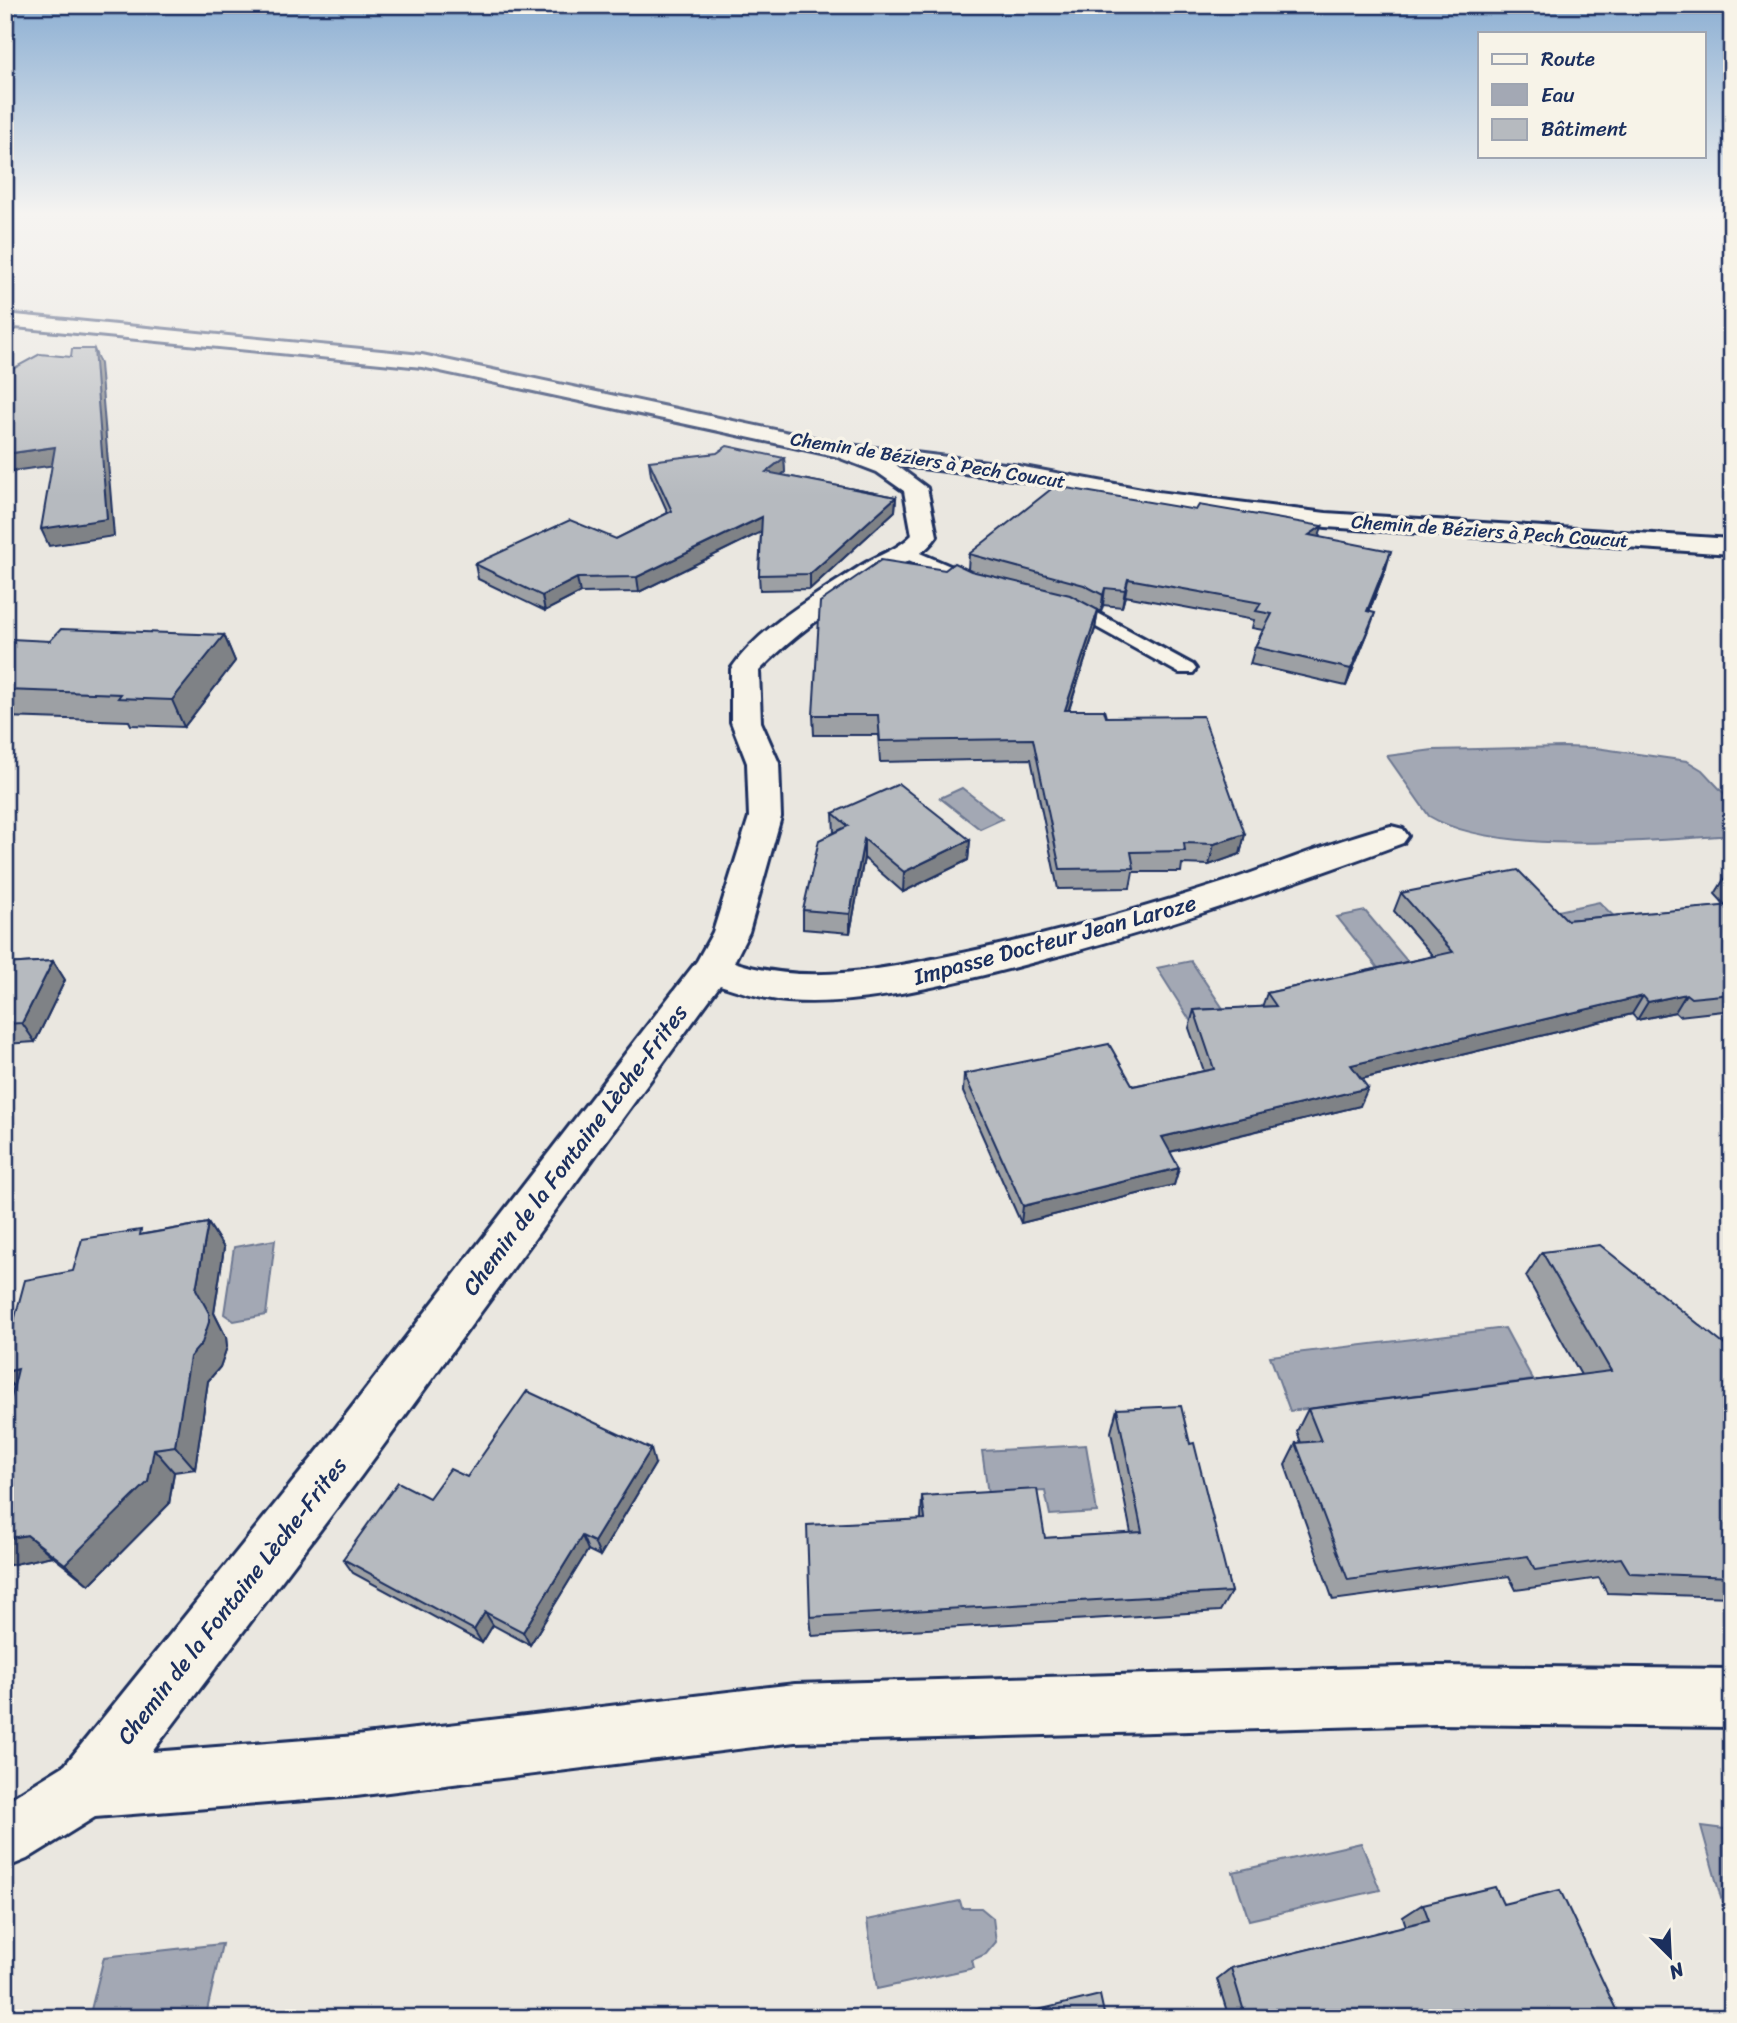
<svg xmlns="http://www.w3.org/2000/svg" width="1737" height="2023" viewBox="0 0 1737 2023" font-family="Sriracha,sans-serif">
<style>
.water{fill:#a3a8b4;stroke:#6d7892;stroke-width:2}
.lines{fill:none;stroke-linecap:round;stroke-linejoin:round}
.service-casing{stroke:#1b2f5e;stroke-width:6}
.minor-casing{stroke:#1b2f5e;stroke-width:6}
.service{fill:#f7f3e8;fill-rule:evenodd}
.minor{fill:#f7f3e8;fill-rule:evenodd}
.wall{fill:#9da0a4;stroke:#1b2f5e;stroke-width:2}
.shaded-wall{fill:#7f8286;stroke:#1b2f5e;stroke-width:2}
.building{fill:#b6babf;stroke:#1b2f5e;stroke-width:2}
.labels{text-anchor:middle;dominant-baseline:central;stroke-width:7;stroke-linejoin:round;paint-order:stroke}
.far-street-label{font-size:19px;fill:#1b2f5e;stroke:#f7f3e8}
.street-label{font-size:23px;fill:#1b2f5e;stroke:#f7f3e8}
</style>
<rect width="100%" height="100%" fill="#eae7e0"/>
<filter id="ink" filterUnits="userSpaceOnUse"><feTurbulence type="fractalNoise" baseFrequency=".0143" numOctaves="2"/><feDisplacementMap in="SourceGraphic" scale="14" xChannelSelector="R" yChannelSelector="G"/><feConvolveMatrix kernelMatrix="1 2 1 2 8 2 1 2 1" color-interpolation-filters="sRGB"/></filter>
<g filter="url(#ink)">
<g class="water">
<path d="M1565,747L1596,748L1687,761L1702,770L1732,802V835C1654,841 1495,856 1429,816L1387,756L1433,750Z"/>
<path d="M962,788L1002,819L980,829L940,798Z"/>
<path d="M1599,902L1625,927L1569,939L1544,914Z"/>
<path d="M1365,911L1408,962L1378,968L1337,917Z"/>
<path d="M1191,961L1228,1016L1193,1025L1157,968Z"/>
<path d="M275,1240L266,1315L234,1321L224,1314L234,1247Z"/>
<path d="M1505,1328L1533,1380L1290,1411L1270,1356Z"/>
<path d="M1086,1445L1097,1512L1050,1515L1045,1491L988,1494L982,1451Z"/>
<path d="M1701,1826L1732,1830V1938Z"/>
<path d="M1361,1843L1380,1890L1249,1920L1233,1872Z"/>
<path d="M960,1901L962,1908H981L993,1918L996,1942L986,1954L972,1960L974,1968L877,1989L867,1920Z"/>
<path d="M222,1944L206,2015L182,2018H89L104,1957Z"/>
</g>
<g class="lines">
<defs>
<g id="service">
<path d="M908,548L983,580L986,584L983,588H971L902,557L899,553Z"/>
<path d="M1065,601L1081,604L1193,665L1196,669L1193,673H1179L1069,612L1059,610L1056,606L1059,602Z"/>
</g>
<path id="minor" d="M5,314L422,355L841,444L1013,465L1158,492L1326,513L1732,539V554L1326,527L1158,506L1013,479L896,465L927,488L937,536C922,558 901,563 880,576C838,605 794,634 759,671L761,722L779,763L781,817L749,932L734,962C802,985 874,971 943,957C1039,938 1132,912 1225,882C1280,864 1335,840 1391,826L1403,829L1408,836L1403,843C1268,893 1132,939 992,973C926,989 855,1006 787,1001C764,999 741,992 720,985L361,1476L152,1752L356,1736L795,1684L1436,1666L1732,1669V1727L1436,1724L795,1742L356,1796L95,1817L27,1859L5,1868V1802L65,1765L325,1442L697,961L713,932L749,817L747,763L731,722V669C759,627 820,593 862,565C880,554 897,550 912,535L904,491L877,472L835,456L422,367L5,326Z"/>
</defs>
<use href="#service" class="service-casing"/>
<use href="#minor" class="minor-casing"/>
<use href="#service" class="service"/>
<use href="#minor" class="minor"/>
</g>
<g class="wall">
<path d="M784,458L785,472L781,475L896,497L895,511L810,589L760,590L759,575L761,532L639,592L580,593L545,611L478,579L475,564L616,539L668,513L651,475L649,461Z"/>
<path d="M1319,537L1386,568L1369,612V630L1346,686L1250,664L1255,647L1263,630L1252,628L1254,620L1125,596L1122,607L1103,605L1101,612L1098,610L1095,629L1069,710L1106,717L1245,834L1240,854L1209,865L1182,864L1181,872H1133L1130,888L1058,889L1031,759L880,762L878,735H814L813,715L945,570L968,569L969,554Z"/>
<path d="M224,635L235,661L184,727L131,725L129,721L5,717V645Z"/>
<path d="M833,813L970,840L968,860L903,892L864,858L850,933L803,929V910L834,833Z"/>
<path d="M1732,875V1010L1679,1016L1675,1012L1637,1020L1632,1014L1361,1079L1360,1106L1170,1152L1179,1168L1174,1185L1021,1223L963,1092L964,1074L1133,1086L1204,1071L1189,1028L1194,1010L1262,1007L1267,993L1433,956L1394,911L1401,893L1567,920L1726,906L1715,894L1726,876Z"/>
<path d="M53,961L65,980L35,1042L5,1044V964Z"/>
<path d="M208,1223L224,1248L214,1313L226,1337L227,1347L220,1367L208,1381L195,1469L174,1472L169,1504L89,1585L52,1556L5,1566L14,1386L73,1271L144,1234Z"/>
<path d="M1542,1252L1732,1351V1597L1607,1593L1599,1578L1516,1590L1509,1576L1333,1600L1285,1465L1296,1443H1301L1297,1431L1308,1409L1581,1375L1526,1276Z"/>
<path d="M1117,1409L1190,1444L1231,1592L1220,1611L812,1636L810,1617L921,1519L922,1496L1045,1538L1131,1533L1111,1432Z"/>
<path d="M655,1464L600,1556L588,1550L530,1645L493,1625L482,1643L353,1573L343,1559L467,1477Z"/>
<path d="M1423,1904H1503L1620,2018H1229L1217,1979L1231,1968L1406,1926L1403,1917Z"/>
</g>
<g class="shaded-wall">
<path d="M94,349L100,364L114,536L49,546L41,529Z"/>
<path d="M55,447L63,464L5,472V454Z"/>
<path d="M784,458L785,472L767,486L766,472Z"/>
<path d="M896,497L895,511L810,589V574Z"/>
<path d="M762,517L763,531L639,592L637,577Z"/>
<path d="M1322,526L1318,542L1309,535Z"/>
<path d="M1391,551L1386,568L1362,629L1367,611Z"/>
<path d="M577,578L580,593L545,611L542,596Z"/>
<path d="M1128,579L1125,596L1122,607L1125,590Z"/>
<path d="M1105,588L1103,605L1101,612L1103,595Z"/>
<path d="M1098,610L1095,629L1062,730L1065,710Z"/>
<path d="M1375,613L1369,630L1346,686L1351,669Z"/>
<path d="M224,635L235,661L184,727L172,700Z"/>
<path d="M1245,834L1240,854L1209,865L1214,844Z"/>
<path d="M864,839V858L850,933V914Z"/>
<path d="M970,840L968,860L903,892L904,872Z"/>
<path d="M53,961L65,980L35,1042L22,1023Z"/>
<path d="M1686,994L1675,1012L1637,1020L1648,1002Z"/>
<path d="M1643,996L1632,1014L1344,1083L1351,1065Z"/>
<path d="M1368,1088L1360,1106L1157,1155L1162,1137Z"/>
<path d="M1179,1168L1174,1185L1021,1223L1023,1206Z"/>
<path d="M208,1223L224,1248L214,1313L226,1337L227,1347L220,1367L208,1381L195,1469L175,1446L196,1289Z"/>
<path d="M18,1369L24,1397L5,1378V1372Z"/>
<path d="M154,1449L174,1472L169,1504L89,1585L65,1564Z"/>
<path d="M651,1449L655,1464L600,1556L594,1542Z"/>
<path d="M27,1535L52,1556L5,1566V1539Z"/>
<path d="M582,1536L588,1550L530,1645L523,1632Z"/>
<path d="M485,1612L493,1625L482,1643L474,1630Z"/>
</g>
<g class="building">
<path d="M72,349H94L107,519L41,529L55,447L5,454V373L40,354L71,357Z"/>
<path d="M727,446L784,458L766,472L896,497L810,574L759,575L762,517L637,577L577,578L542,596L475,564L570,520L616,539L672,511L649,461L717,453Z"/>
<path d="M1055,486L1196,510L1199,505L1322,526L1309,535L1391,551L1367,611L1375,613L1351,669L1255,647L1272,614L1256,611L1261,603L1128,579L1125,590L1105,588L1103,595L1084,585L969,554Z"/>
<path d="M881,560L945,570L954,563L971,571L1070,595L1098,610L1065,710H1104L1106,717L1203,716L1245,834L1214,844L1184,843L1185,851L1131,852L1134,868L1060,869L1033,739L880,741L878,715H813L820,602Z"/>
<path d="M61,629L224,635L172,700L118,698L121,694L5,690V645L11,639L50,641Z"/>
<path d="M899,784L970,840L904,872L864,839L850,914L803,910L819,840L848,826L833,813Z"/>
<path d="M1518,870L1567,920L1732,905V994L1691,998L1686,994L1648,1002L1643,996L1351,1065L1368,1088L1162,1137L1179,1168L1023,1206L964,1074L1109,1044L1133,1086L1214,1069L1194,1010L1276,1006L1267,993L1453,952L1401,893Z"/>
<path d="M1732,875V882L1726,876Z"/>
<path d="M53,961L22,1023L5,1024V964Z"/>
<path d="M208,1223L196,1289L209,1313V1322L202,1343L190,1357L175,1446L154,1449L148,1482L65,1564L27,1535L5,1539V1423L18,1369L5,1372V1355L25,1280L73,1271L82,1239L141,1230L140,1235Z"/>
<path d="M1600,1245L1732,1351V1577L1630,1573L1621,1558L1535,1570L1528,1556L1348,1580L1296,1443L1321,1441L1308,1409L1611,1371L1542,1252Z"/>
<path d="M527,1391L651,1449L594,1542L582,1536L523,1632L485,1612L474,1630L343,1559L398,1482L429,1498L450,1469L467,1477Z"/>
<path d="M1181,1406L1190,1444L1194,1443L1231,1592L810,1617L807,1525L925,1519L922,1496L1037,1489L1045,1538L1142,1532L1117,1409Z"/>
<path d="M1495,1887L1503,1904L1560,1890L1620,2018H1246L1231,1968L1429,1920L1423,1904Z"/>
<path d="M1100,1995L1105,2018H1005Z"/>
</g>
</g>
<linearGradient id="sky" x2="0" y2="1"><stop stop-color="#8cafd3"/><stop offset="0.43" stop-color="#f6f4f1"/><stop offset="1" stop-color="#f6f4f1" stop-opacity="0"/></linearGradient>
<rect width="1737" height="496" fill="url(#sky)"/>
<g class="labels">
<g class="far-street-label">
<text transform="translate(928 460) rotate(9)">Chemin de Béziers à Pech Coucut</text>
<text transform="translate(1490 531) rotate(4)">Chemin de Béziers à Pech Coucut</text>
</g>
<g class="street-label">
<text transform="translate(1055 940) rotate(-15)">Impasse Docteur Jean Laroze</text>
<text transform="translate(575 1150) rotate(-53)">Chemin de la Fontaine Lèche-Frites</text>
<text transform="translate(232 1601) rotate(-52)">Chemin de la Fontaine Lèche-Frites</text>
</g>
</g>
<rect width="1737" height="2023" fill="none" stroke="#f7f3e8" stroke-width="28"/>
<rect x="14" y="14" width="1709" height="1995" fill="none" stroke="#1b2f5e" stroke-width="2.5" filter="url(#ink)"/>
<rect x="1478" y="32" width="228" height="126" fill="#f7f3e8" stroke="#9fa5b1" stroke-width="2"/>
<rect x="1492" y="54" width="35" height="10" fill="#f7f3e8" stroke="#9fa5b1" stroke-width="2"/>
<text x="1541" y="66" font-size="21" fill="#1b2f5e">Route</text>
<rect x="1492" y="84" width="35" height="21" fill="#a3a8b4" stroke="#9fa5b1" stroke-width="2"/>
<text x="1541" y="102" font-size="21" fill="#1b2f5e">Eau</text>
<rect x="1492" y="119" width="35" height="21" fill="#b6babf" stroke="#9fa5b1" stroke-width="2"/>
<text x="1541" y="136" font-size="21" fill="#1b2f5e">Bâtiment</text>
<g transform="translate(1670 1956) rotate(156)" stroke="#f7f3e8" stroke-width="5" paint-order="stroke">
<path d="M0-5L12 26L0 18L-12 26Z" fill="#1b2f5e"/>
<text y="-10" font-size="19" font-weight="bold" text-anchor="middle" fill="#1b2f5e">N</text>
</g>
</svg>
